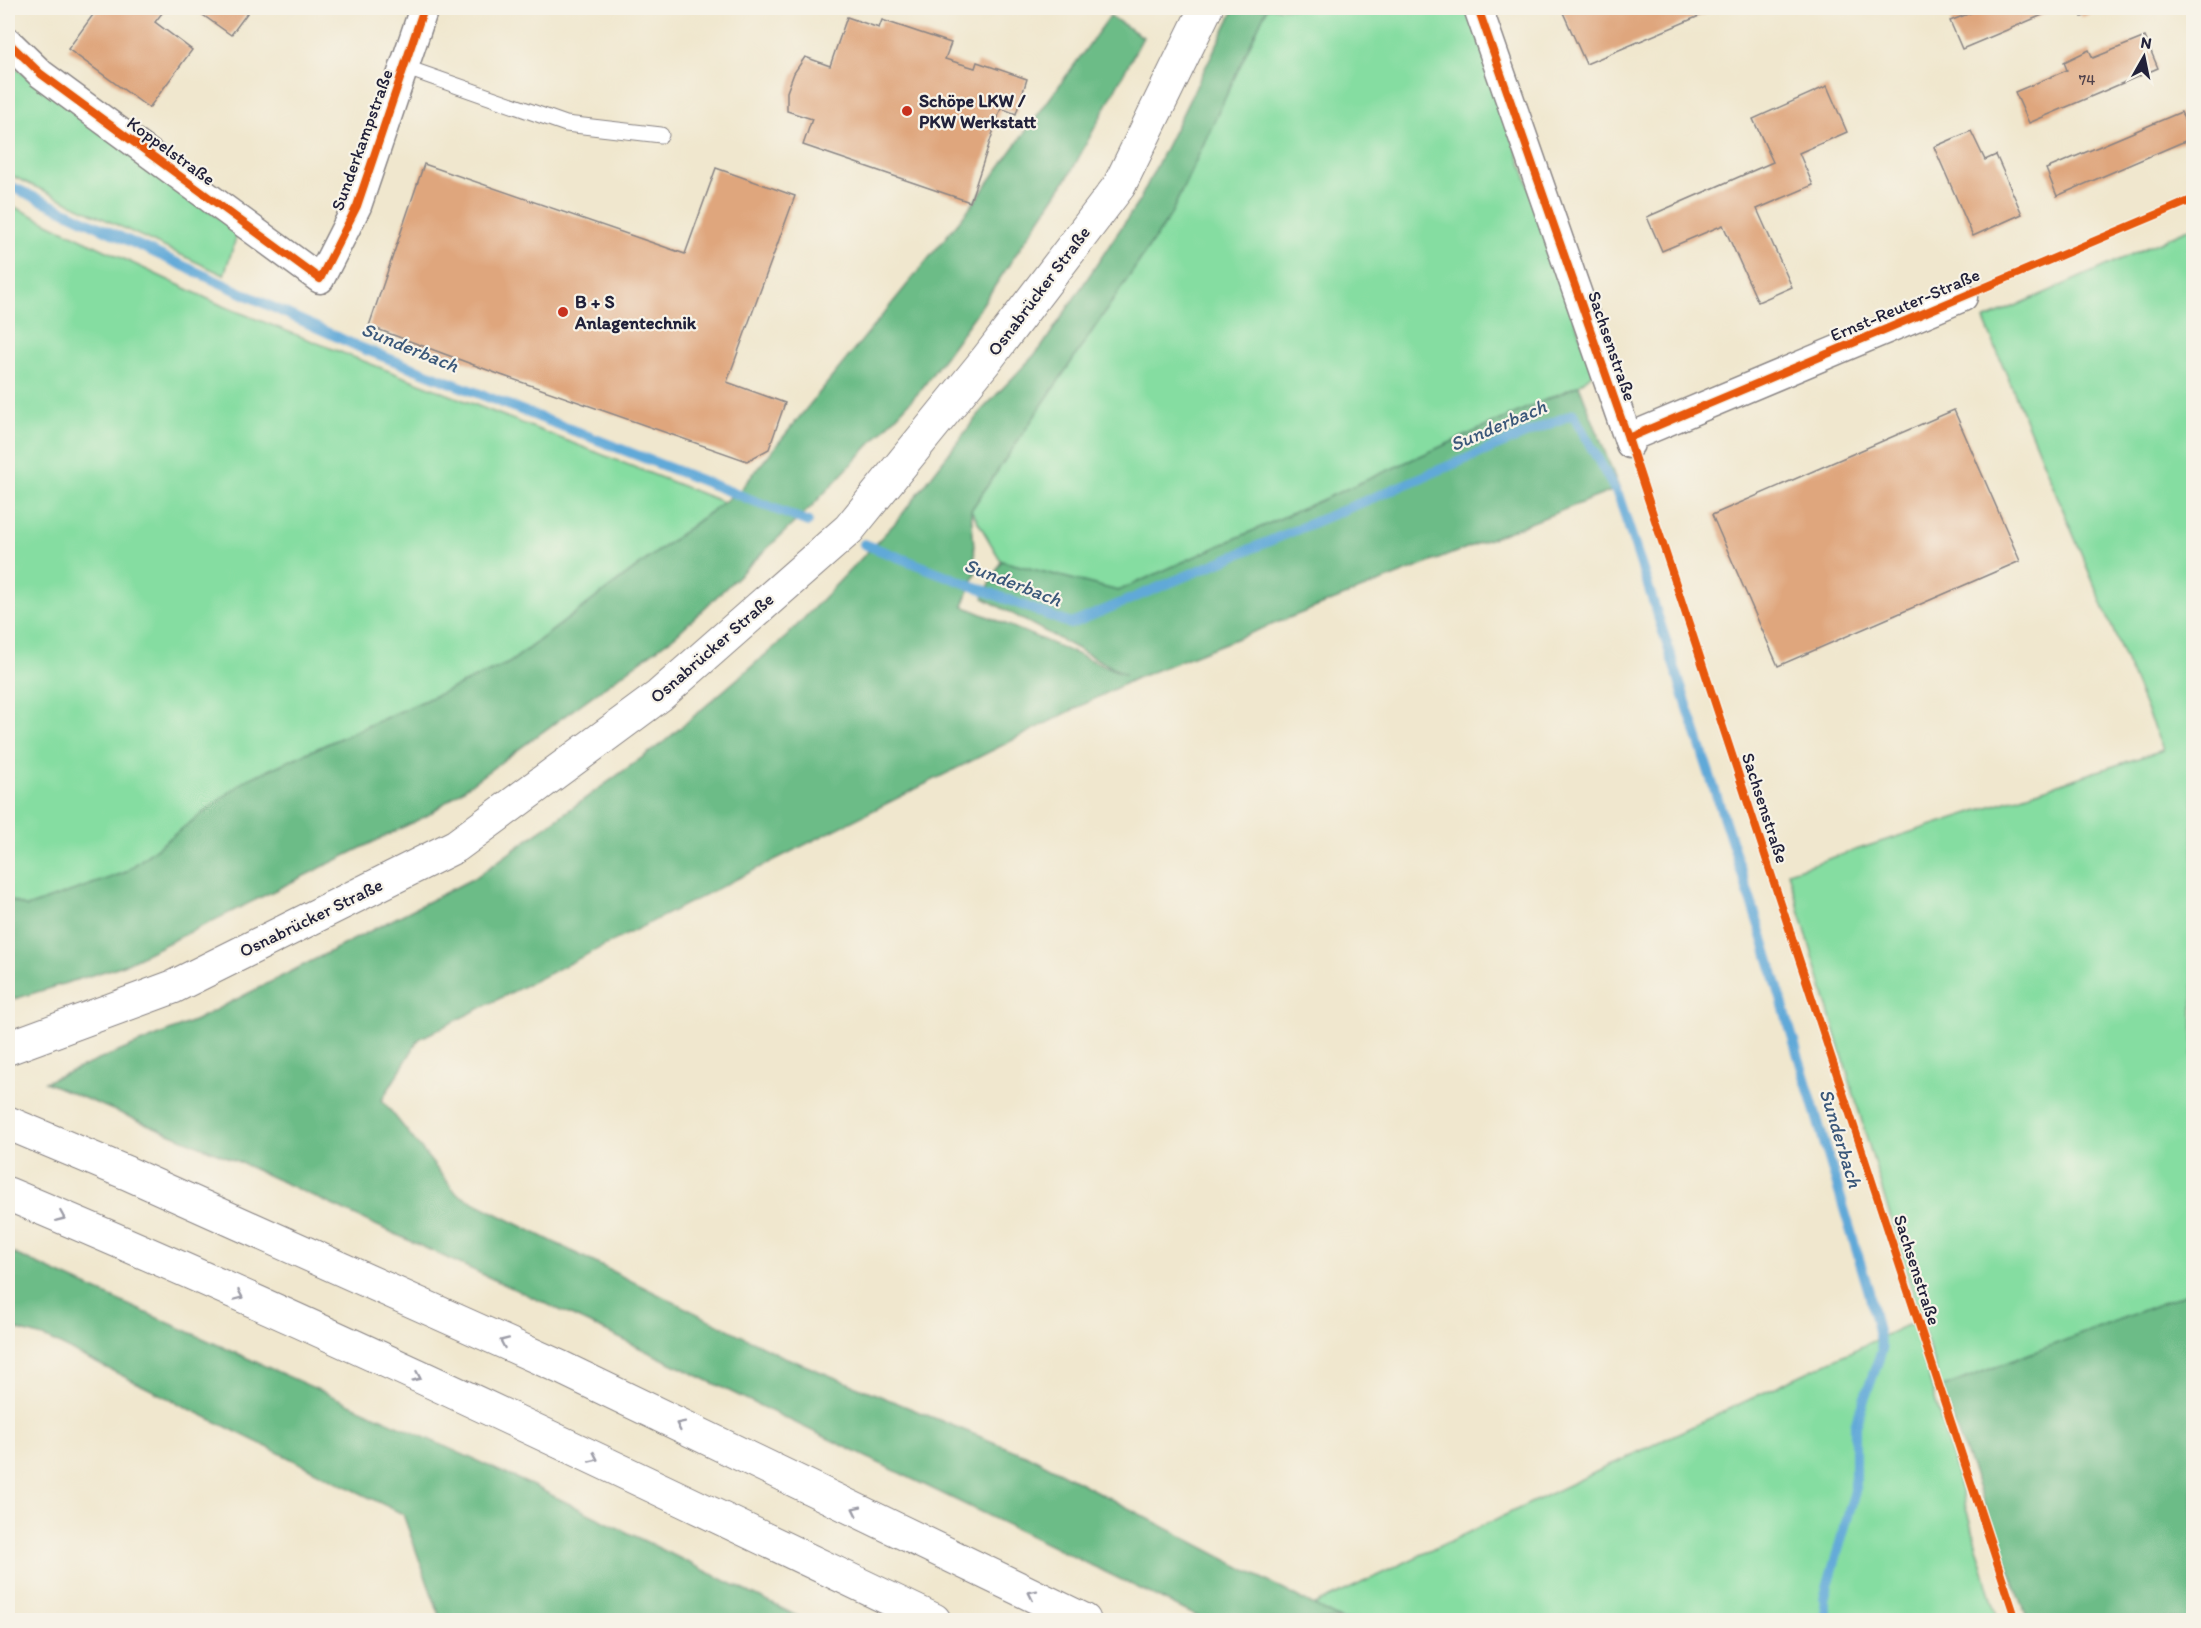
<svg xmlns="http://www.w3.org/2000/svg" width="2201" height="1628" viewBox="0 0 2201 1628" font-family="Itim,sans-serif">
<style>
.green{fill:#85dda1;stroke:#54806e;stroke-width:1.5}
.forest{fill:#6cbc87;stroke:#476f61;stroke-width:1.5}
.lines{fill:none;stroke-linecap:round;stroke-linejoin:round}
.stream{stroke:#61a9d8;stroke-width:10}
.building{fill:#dfa67d}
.lane-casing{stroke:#898484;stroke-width:17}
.street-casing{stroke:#898484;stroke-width:31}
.secondary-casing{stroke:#898484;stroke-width:35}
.highway-casing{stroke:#898484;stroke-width:35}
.lane{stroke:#fff;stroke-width:15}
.street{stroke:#fff;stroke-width:28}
.secondary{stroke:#fff;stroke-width:33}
.highway{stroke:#fff;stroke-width:33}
.cycleway-casing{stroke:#f7f3e8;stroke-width:11}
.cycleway{stroke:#e8590c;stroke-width:8}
.oneway{stroke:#9c9ca7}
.poi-dot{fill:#c8321e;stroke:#f7f3e8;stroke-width:2}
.labels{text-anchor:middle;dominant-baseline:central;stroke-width:4.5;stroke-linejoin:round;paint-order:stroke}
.number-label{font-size:15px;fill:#51434c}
.poi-label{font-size:18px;font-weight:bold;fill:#22223b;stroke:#f7f3e8;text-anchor:start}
.street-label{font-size:18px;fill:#22223b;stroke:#f7f3e8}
.water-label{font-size:20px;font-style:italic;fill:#3b587a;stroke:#f7f3e8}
</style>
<rect width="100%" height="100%" fill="#f7f3e8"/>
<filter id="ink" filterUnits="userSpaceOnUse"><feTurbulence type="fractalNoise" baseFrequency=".0167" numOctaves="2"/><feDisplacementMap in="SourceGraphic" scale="12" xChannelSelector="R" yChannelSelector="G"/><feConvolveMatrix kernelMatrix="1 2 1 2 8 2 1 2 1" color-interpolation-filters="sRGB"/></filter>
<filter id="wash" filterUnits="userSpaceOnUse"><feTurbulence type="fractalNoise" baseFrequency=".008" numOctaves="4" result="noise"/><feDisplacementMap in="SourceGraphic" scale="24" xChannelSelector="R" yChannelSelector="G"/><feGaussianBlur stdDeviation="1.35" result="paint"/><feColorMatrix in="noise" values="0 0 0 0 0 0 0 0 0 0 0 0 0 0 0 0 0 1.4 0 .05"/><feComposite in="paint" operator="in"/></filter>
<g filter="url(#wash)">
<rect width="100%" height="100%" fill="#f0e7ce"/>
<g class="green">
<path d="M1267,8H1468L1593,373L1579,385L1118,591L1001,561L971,510L1170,216Z"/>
<path d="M8,62L238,232L224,275L8,174Z"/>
<path d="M8,204L223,306L723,502L509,663L246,780L124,873L27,907L8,899Z"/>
<path d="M2193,227V1291L1941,1388L1788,872L2163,750L1984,320Z"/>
<path d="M1913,1322L1998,1620H1342L1313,1606Z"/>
</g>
<g class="forest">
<path d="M1235,8H1267L1170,216L971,510L976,572L963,606L1126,675L983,598L1001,561L1118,591L1579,385L1619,488L1134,679L419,1039L382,1100L457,1194L782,1356L1035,1459L1341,1620H1205L588,1323L239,1162L45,1082L196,1020L476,877L665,741L786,637L897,521L982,410L1041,348L1139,201Z"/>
<path d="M1110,16L1143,37L1071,172L978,311L920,391L813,505L676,635L428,815L121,966L8,1001V899L27,907L124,873L246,780L509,663L741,489L972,205Z"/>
<path d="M8,1251L531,1485L805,1620H441L403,1514L46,1338L8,1327Z"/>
<path d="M2193,1291V1620H2028L1941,1388Z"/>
</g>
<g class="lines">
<g class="stream">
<path d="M8,185L359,347L808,522"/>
<path d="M864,544L1071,624L1573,414L1619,497L1761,932L1869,1292L1882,1350L1855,1425V1491L1824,1599L1828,1620"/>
</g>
</g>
<g id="blocks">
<g class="building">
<path d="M98,8H166L155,22L192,50L149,108L68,49Z"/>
<path d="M193,8H251L231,35Z"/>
<path d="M1561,8H1718L1586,64Z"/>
<path d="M1983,8H2059L1962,49L1950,21Z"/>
<path d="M2079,8H2103L2082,17Z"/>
<path d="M847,17L879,28L882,20L951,43L945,59L975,68L977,62L1027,79L1016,114L1001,108L970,202L803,145L812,119L787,111V92L794,73L805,57L830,66Z"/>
<path d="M2145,37L2158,68L2029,123L2015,92L2067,70L2064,62L2089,50L2093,58Z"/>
<path d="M1827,86L1847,132L1799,153L1813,185L1757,209L1792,287L1758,302L1723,225L1662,251L1647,217L1773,162L1753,119Z"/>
<path d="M2181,112L2192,138L2057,196L2046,169Z"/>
<path d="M1971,131L1985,160L1996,155L2022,214L1973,236L1934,147Z"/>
<path d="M424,164L685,254L716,168L795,196L727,382L785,403L769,449L747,461L501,375L369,326Z"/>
<path d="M1954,410L2020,561L1778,666L1712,515Z"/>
</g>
</g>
</g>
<g filter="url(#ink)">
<use href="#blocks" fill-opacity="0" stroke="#898484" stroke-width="1.5"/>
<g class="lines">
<defs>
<path id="lane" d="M404,67L566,124L661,135"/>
<g id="street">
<path d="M1478,8L1630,444"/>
<path d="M8,42L41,74L320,279L357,206L424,8"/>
<path d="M1628,438L1963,297"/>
</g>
<path id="secondary" d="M8,1048L173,987L456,846L659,696L849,529L987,359L1119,186L1206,8"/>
<g id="highway">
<path d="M8,1123L127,1173L562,1368L1084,1620"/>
<path d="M8,1194C321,1325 628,1474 934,1620"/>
</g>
</defs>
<use href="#lane" class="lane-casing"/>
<use href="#street" class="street-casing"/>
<use href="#secondary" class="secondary-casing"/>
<use href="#highway" class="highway-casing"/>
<use href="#lane" class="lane"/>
<use href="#street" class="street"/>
<use href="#secondary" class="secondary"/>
<use href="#highway" class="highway"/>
<defs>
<g id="cycleway">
<path d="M1478,8L1628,438L2016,1620"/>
<path d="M8,42L41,74L320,279L357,206L424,8"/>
<path d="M1628,438L2194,199"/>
</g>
</defs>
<use href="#cycleway" class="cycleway-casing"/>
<use href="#cycleway" class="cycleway"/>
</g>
<defs><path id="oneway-chevron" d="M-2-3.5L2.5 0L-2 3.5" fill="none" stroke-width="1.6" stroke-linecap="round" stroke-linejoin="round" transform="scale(1.5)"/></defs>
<g class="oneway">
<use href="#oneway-chevron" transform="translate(61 1217) rotate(23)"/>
<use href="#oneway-chevron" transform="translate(239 1296) rotate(24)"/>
<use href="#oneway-chevron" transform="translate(504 1342) rotate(-156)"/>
<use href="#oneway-chevron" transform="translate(417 1377) rotate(24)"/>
<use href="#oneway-chevron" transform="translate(680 1425) rotate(-154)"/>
<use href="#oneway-chevron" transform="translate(594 1458) rotate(25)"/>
<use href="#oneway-chevron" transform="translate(856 1510) rotate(-154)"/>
<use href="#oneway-chevron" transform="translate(1032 1594) rotate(-154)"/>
</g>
</g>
<g class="poi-dot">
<circle cx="907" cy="111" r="6"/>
<circle cx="563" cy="312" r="6"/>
</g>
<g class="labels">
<g class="number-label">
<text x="2087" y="80">74</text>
</g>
<g class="poi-label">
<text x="919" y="101">Schöpe LKW /<tspan x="919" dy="21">PKW Werkstatt</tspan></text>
<text x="575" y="302">B + S<tspan x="575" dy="21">Anlagentechnik</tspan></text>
</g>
<g class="street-label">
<text transform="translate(362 140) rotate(-70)">Sunderkampstraße</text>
<text transform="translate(171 151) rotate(36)">Koppelstraße</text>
<text transform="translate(1039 291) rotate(-53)">Osnabrücker Straße</text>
<text transform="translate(1905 305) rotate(-23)">Ernst-Reuter-Straße</text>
<text transform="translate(1612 346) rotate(71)">Sachsenstraße</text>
<text transform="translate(712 648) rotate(-41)">Osnabrücker Straße</text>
<text transform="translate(1765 808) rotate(72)">Sachsenstraße</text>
<text transform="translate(311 918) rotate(-26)">Osnabrücker Straße</text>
<text transform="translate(1917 1270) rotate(72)">Sachsenstraße</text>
</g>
<g class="water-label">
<text transform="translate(410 347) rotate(22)">Sunderbach</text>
<text transform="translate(1498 425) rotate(-23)">Sunderbach</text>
<text transform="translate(1013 582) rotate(21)">Sunderbach</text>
<text transform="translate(1841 1138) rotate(73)">Sunderbach</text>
</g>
</g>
<rect width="2201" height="1628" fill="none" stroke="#f7f3e8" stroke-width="30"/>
<g transform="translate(2144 57) rotate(9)" stroke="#f7f3e8" stroke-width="4.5" paint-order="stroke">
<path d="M0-4.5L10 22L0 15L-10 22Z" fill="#22223b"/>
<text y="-9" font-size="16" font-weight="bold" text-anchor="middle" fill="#22223b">N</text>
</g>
</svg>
